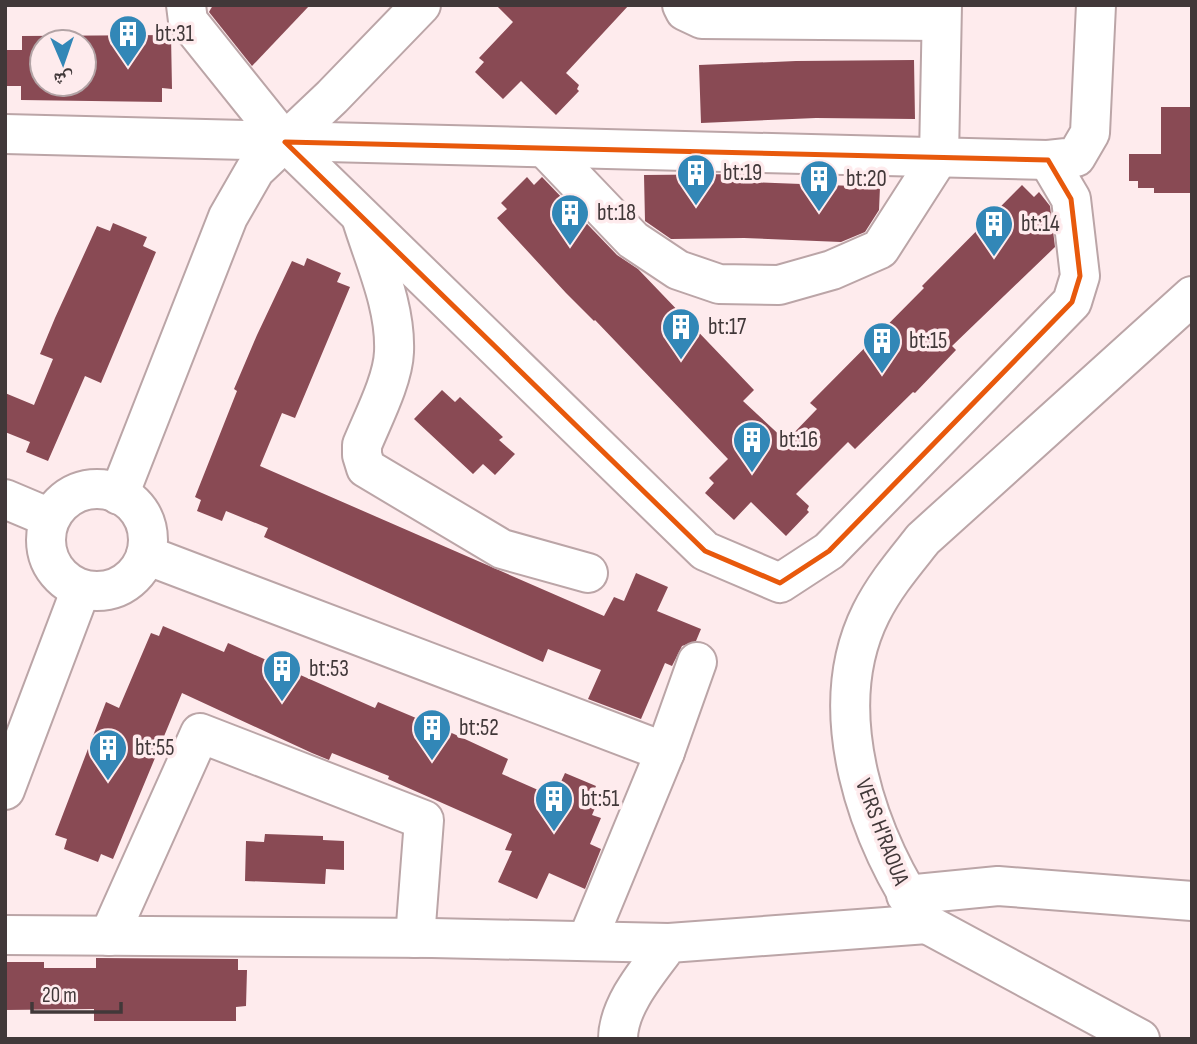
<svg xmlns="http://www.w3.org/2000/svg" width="1197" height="1044" viewBox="0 0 1197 1044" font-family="'Sofia Sans Condensed','Noto Naskh Arabic',sans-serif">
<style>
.building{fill:#894a54;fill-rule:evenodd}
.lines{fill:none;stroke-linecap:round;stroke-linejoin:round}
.minor-casing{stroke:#bba5a7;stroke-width:42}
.minor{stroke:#fff;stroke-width:38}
.marked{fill:none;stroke:#e8590c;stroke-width:5;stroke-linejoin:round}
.labels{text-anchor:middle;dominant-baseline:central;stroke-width:7;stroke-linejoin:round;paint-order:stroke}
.poi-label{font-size:23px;fill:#413839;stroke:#feebed;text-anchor:start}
.street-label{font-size:23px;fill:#413839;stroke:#feebed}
</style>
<rect width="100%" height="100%" fill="#feebed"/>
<g class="building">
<path d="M213,5H310L252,66L209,12Z"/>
<path d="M496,5H629L566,73L579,85L577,89L579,91L556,115L521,81L503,99L475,72L484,62L479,58L513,22Z"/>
<path d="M171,35L172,89L162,88V102L21,100V86H5V50H22V36ZM42,42H84V84H42Z"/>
<path d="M914,60L915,119L816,118L701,123L699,65L796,61Z"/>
<path d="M1161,107H1192V193H1154V188H1138V181H1129V154H1161Z"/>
<path d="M747,174V182L880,187L879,210L865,232L841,242L744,238L671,239L645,221L644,175Z"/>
<path d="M527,177L534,185L542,177L617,255L638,269L754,390L743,401L786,441L817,409L810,403L924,288L922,286L1022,185L1034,197L1039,192L1050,206L1055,247L952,346L956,350L915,393L913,392L855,449L848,442L796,494L809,506L807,510L809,512L786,536L751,502L734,520L705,493L714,483L709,478L728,459L595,320L594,321L566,293L497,218L507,209L501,203Z"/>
<path d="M113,223L147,237L143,246L156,252L101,383L85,376L48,461L26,452L30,442L5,432V393L34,405L53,359L40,354L55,318L97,226L110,231Z"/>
<path d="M307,258L341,273L337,282L350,287L295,418L282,413L260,466L604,616L614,597L624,601L636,573L668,587L657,611L701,629L696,641L682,646L672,666L665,663L641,719L588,699L601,670L548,649L543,662L264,537L268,528L226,511L222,521L197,511L201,500L195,497L237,391L234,389L257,335L292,261L304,266Z"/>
<path d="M442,390L455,402L460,397L503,437L499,440L515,454L495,475L483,464L473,474L414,419Z"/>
<path d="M163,626L224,652L228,643L375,708L378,702L454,734L508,759L502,774L554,797L565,773L596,786L588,804L595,808L592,815L601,818L590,844L601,849L585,889L549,873L537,899L498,882L512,851L505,850L512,834L388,779L389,776L332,753L329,760L312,753L182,693L113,859L101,854L98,862L64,849L67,839L55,835L106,702L119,708L151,633L159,636Z"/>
<path d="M265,834L323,836V840L344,841V870L326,869L325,884L245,881L246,841L264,842Z"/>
<path d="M96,958L238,959V970H247L246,1006L236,1007V1021H94V1009L5,1010V962H44V968H96Z"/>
</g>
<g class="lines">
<defs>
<g id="minor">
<path d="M186,5L188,21L285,142L705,551L780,583L829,551L1072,302L1080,276L1071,199L1048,160"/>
<path d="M682,5L685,11L702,19L941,21"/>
<path d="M5,134L1048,160L1076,157L1090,133L1096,5"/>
<path d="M545,148L633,240L678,270L719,284L779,285L832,270L880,249L939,157L942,5"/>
<path d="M362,220C375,262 396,307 394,352C393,380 373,418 362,445V455L366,468L502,549L588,573"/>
<circle cx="97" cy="540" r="51"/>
<path d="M119,495L228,217L255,170L332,97L421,5"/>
<path d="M5,499L50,518"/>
<path d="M146,555L665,752"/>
<path d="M5,790L81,589"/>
<path d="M906,895L998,886L1192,901"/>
<path d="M5,935L432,938L669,943"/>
<path d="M109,936L200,733L424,820L415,938"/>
<path d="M587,941L665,752L697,662"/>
<path d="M618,1039C618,1005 649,970 669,943L927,924"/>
<path d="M1140,1039L927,924C868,842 822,711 871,613C885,585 904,563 923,539L1192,296"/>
</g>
</defs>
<use href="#minor" class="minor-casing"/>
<use href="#minor" class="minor"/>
</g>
<path class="marked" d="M285,142L1048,160L1071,199L1080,276L1072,302L829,551L780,583L705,551Z"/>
<defs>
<symbol id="building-pin" viewBox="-11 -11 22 30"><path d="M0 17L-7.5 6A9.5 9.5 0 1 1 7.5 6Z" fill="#3287b7" stroke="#feebed"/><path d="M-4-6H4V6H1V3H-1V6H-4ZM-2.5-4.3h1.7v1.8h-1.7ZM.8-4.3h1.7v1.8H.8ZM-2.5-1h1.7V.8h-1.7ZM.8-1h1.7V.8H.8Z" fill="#fff"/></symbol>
</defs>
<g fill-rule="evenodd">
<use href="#building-pin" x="106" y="12" width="44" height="60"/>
<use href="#building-pin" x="674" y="151" width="44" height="60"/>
<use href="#building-pin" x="797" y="157" width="44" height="60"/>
<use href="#building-pin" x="548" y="191" width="44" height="60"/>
<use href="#building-pin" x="972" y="202" width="44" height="60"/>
<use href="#building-pin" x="659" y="305" width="44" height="60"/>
<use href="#building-pin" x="860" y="319" width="44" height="60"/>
<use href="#building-pin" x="730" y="418" width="44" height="60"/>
<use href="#building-pin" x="260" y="647" width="44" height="60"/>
<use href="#building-pin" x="410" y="706" width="44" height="60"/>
<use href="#building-pin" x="86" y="726" width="44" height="60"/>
<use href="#building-pin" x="532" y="777" width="44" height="60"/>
</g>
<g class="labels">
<g class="poi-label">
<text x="155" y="34">bt:31</text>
<text x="723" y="173">bt:19</text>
<text x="846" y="179">bt:20</text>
<text x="597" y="213">bt:18</text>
<text x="1021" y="224">bt:14</text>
<text x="708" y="327">bt:17</text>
<text x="909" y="341">bt:15</text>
<text x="779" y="440">bt:16</text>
<text x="309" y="669">bt:53</text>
<text x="459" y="728">bt:52</text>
<text x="135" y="748">bt:55</text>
<text x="581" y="799">bt:51</text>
</g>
<g class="street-label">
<text transform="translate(882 832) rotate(69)">VERS H'RAOUA</text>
</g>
</g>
<rect width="1197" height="1044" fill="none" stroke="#413839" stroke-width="14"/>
<g transform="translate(63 63) rotate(178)"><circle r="33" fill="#feebed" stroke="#b2a3a5" stroke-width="2"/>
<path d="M0-5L12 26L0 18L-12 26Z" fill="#3287b7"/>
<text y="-10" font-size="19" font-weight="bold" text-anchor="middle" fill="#413839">ش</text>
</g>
<path d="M32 1002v10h89v-10" fill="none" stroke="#413839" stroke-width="3.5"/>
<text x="42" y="1002" font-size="21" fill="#413839" stroke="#feebed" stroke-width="5" paint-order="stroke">20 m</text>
</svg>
